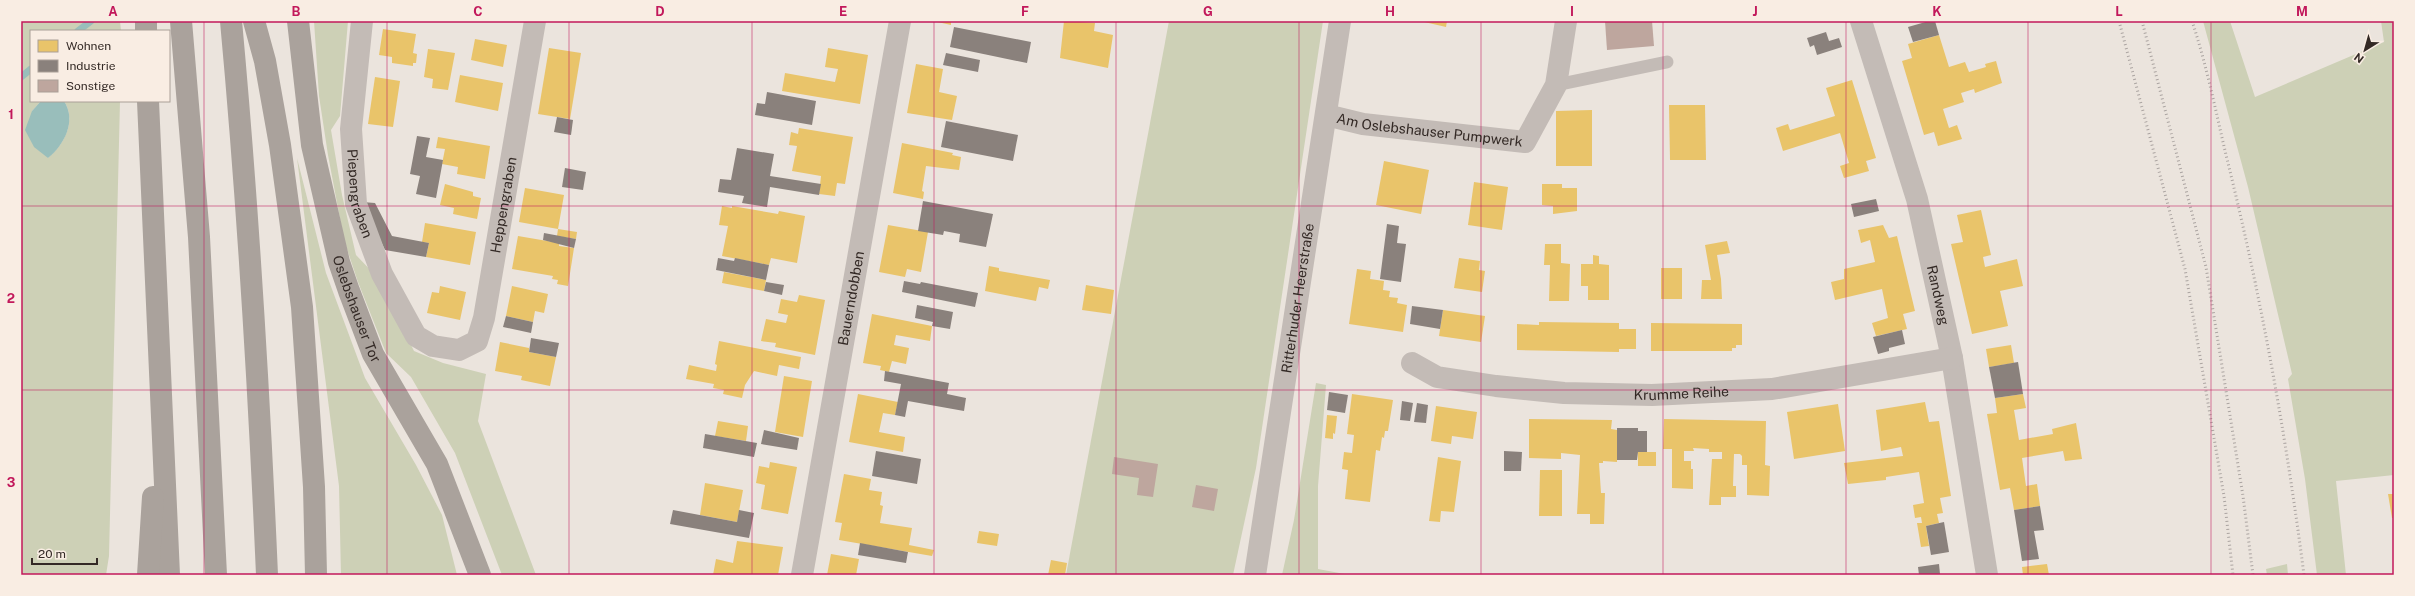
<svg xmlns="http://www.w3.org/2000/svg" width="2415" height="596" viewBox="0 0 2415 596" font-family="'Public Sans',sans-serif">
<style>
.green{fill:#cdd0b6}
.water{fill:#99bebb}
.homes{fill:#e9c46a}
.industry{fill:#8a817c}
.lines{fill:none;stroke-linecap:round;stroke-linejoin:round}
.stream{stroke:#99bebb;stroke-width:7}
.building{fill:#bea69e}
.lane{stroke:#c3bbb6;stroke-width:13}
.street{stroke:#c3bbb6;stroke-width:22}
.highway{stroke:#aaa29c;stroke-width:22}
.rail{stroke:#aba4a1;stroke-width:3;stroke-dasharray:1 3;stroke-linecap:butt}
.grid{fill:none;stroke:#c2185b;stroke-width:1;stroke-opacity:0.55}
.labels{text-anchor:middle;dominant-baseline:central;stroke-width:4;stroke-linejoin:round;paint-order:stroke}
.street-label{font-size:14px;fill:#332925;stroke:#f9ede3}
.neatline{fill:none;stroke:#c2185b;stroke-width:1.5}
.grid-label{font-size:13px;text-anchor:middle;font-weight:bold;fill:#c2185b}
</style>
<rect width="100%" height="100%" fill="#ebe4dd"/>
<g class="green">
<path d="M21,21H120L121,31H31V101H41L32,111L48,158C64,145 77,121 64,101H120L109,556L106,575H21Z"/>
<path d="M314,21H348L340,116L331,130L342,195L356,255L378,278L414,351L443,363L486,374L478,421L536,575H502L455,453L411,377L386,353L358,282L344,240L328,155L319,96Z"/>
<path d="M1169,21H1323L1256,468L1233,575H1066Z"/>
<path d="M2203,21H2230L2255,97L2384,42L2381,21H2394V475L2336,481L2346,575H2317L2305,479L2288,379L2292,374L2248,187Z"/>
<path d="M297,158L326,273L365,378L416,465L442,515L457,575H341L339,486Z"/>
<path d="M1316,383L1326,385L1318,486V569L1350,575H1282L1294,520Z"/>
<path d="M2287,564L2288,575H2267L2266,569Z"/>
</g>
<path class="water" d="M41,101H64C77,121 64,145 48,158L34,147L25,130L32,111Z"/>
<g class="homes">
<path d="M933,21H951V25Z"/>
<path d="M1064,21L1095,23L1094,31L1113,35L1108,68L1060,58Z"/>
<path d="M1420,21H1447L1446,27Z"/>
<path d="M383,29L416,34L413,53L417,54L416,63H413V66L392,63V57L379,55Z"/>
<path d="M1939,35L1949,67L1965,62L1969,72L1986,67L1985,64L1996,61L2002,83L1975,93L1974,89L1961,93L1964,102L1943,109L1949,128L1957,125L1962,139L1938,146L1934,132L1924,135L1902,61L1912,58L1908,44Z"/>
<path d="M475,39L507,45L503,67L471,60Z"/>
<path d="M549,48L581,53L570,119L538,114Z"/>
<path d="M828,48L868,55L860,104L782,91L785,73L835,82L838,69L825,67Z"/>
<path d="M428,49L455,53L448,90L432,88L433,79L424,77Z"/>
<path d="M916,64L943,69L939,92L957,96L952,120L907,113Z"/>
<path d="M460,75L503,83L498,111L455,102Z"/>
<path d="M375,77L400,81L393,127L368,124Z"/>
<path d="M1852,80L1876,158L1866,161L1869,171L1844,178L1840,166L1849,163L1840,133L1783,151L1776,128L1788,124L1790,130L1835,116L1826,88Z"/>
<path d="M1669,105H1705L1706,160H1670Z"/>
<path d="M1592,110V166H1556V111Z"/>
<path d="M799,128L853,137L845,184L837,183L835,196L819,194L821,176L792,171L797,146L789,145L791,132L798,134Z"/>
<path d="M438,137L490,146L485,179L457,174L458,167L442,164L445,149L436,148Z"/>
<path d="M902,143L953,153L952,155L961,157L959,170L926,166L922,191L924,192L923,199L893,193Z"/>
<path d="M1384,161L1429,170L1421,214L1376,205Z"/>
<path d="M1474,182L1508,187L1502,230L1468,225Z"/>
<path d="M445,184L473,192V196L481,198L477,219L453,214L454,208L440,205Z"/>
<path d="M1542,184H1562V188H1577V211L1553,214V206L1542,205Z"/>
<path d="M525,188L564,195L558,229L577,232L576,239L557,236L558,229L519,222Z"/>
<path d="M722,206L732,208V206L778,214L779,211L805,216L797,263L771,258L769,265L722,256L728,226L719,225Z"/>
<path d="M1981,210L1991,255L1983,257L1985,267L2017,259L2023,286L2000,291L2008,326L1972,334L1951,244L1963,242L1957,215Z"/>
<path d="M425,223L476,232L470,265L426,257L429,243L422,242Z"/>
<path d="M888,225L928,232L921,272L907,269L905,277L879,272Z"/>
<path d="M1883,225L1889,238L1897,236L1915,311L1903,314L1907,329L1876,336L1872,323L1888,318L1882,289L1835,300L1831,282L1844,279V269L1875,262L1870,240L1861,243L1858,230Z"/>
<path d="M518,236L559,243V246L574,248L568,286L557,284L558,280L552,279L553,276L512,269Z"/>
<path d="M1727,241L1730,253L1717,255L1721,279L1722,299H1701L1702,280H1711L1705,245Z"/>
<path d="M1545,244H1561V263L1570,264L1569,301H1549L1550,265H1544Z"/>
<path d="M1593,255L1599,256V264L1609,265V300H1588V286H1581V264H1593Z"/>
<path d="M1459,258L1480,261L1479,270L1485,271L1482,292L1454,288Z"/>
<path d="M989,266L999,268V271L1050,280L1048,289L1039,287L1036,301L985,291Z"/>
<rect x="1661" y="268" width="21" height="31"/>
<path d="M1357,269L1371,271L1370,279L1384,281L1383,290L1390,291L1389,297L1398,298L1397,303L1407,305L1403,332L1349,324Z"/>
<path d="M724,272L766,280L764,291L722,283Z"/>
<path d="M1086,285L1114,290L1111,314L1082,310Z"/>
<path d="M440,286L466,292L460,320L427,313L432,292L439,293Z"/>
<path d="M512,286L548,294L544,313L535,311L533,322L506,316Z"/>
<path d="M799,295L825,300L815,355L775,347L776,343L761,341L766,319L786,323L788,315L778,313L781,299L797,302Z"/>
<path d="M1443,310L1485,316L1481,342L1439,336Z"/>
<path d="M872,314L932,326L930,341L896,335L894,345L909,348L906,364L892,361L889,372L880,370L881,366L863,363Z"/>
<path d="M1539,322L1619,323V329H1636V349H1619V352L1517,350V324L1539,325Z"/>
<path d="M1651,323L1742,324V345H1736V348H1732V351H1651Z"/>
<path d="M719,341L801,357L799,369L779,365L777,376L754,371L745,385L742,398L723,394L724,390L713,388L714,384L686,379L689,365L716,371L717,365L715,364Z"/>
<path d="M500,342L529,348V352L556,357L550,386L521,380L522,376L495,371Z"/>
<path d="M2011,345L2014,363L1989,367L1986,349Z"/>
<path d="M784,376L812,381L803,437L775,432Z"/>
<path d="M858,394L898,402L895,415L883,413L879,432L905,437L903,452L849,442Z"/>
<path d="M1352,394L1393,400L1388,431H1385L1384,438L1382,437L1380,451L1376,450L1370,502L1345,499L1348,470L1342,469L1344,452L1352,453L1354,435L1347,434Z"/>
<path d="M2023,394L2026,408L2014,410L2019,440L2053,434L2052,429L2076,423L2082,459L2065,461L2063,451L2022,458L2026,486L2037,484L2040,506L2014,510L2010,488L2000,490L1987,414L1997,413L1995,398Z"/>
<path d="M1925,402L1929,422L1939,421L1951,496L1940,498L1943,513L1937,514L1939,523L1926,526L1929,546L1921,547L1917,523H1922L1921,517L1915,518L1913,505L1924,503L1919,472L1886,477V480L1848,484L1844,463L1903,456L1901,447L1881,451L1876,410Z"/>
<path d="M1838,404L1845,451L1794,459L1787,412Z"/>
<path d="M1436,406L1477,412L1473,439L1452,436L1451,444L1431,441Z"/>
<path d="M1327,415L1337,416L1335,434L1333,433V439L1325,438Z"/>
<path d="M1529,419L1612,420L1611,429L1617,430V462L1603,461V463H1599L1601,493H1605L1604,524H1590V514H1577L1580,455L1561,453V459L1529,458Z"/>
<path d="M1664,419L1766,421L1765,465L1770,466L1769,496L1747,495V465H1742V456L1740,454H1734L1733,486H1736V497H1721V505H1709L1712,459H1722V452H1709V449L1693,448L1694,451H1684V461H1691V469H1693V489L1672,488V449H1663Z"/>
<path d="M718,421L748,426L746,441L715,436Z"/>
<rect x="1638" y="452" width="18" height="14"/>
<path d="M1438,457L1461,461L1454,512L1441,511L1440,522L1429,521Z"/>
<path d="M770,462L797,467L788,514L761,509L765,485L756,483L759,466L769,468Z"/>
<path d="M1540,470H1562V516H1539Z"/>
<path d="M844,474L871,479L869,490L882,492L880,505L883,506L880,523L912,528L909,545L934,550L932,556L839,540L842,523L835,522Z"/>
<path d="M705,483L743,490L737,522L700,515Z"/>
<path d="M2388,494H2394V518H2392Z"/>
<path d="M979,531L999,534L997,546L977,543Z"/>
<path d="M737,541L783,547L778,575H713L716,559L733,563Z"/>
<path d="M831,554L859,559L856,575H827Z"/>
<path d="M1051,560L1067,563L1065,575H1048Z"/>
<path d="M2047,564L2049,575H2023L2022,567Z"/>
</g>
<g class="industry">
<path d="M1929,21H1935L1939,35L1913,42L1908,27Z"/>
<path d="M954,27L1031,42L1027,63L950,47Z"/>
<path d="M1826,32L1829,41L1839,38L1842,47L1817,55L1814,45L1810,47L1807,38Z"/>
<path d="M946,53L980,60L978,72L943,65Z"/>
<path d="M767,92L816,101L812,125L755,115L757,103L765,104Z"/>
<path d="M557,117L573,120L571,135L554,132Z"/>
<path d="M946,121L1018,135L1013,161L941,147Z"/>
<path d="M417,136L430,138L426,157L443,160L436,198L416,194L420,176L410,174Z"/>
<path d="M737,148L774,154L770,176L821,184L819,195L770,187L767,207L742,203L744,196L718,192L720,179L731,180Z"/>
<path d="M565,168L586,172L583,190L562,187Z"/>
<path d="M1876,199L1879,211L1854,217L1851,204Z"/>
<path d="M923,201L993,214L986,247L959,242L960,234L944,231L943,235L918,231Z"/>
<path d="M362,202L375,203L392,236L429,243L426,257L385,250Z"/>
<path d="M1387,224L1399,226L1397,243L1406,244L1401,282L1380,279Z"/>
<path d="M544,233L576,239L574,248L543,240Z"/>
<path d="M718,258L734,261L735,258L769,265L766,280L716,270Z"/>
<path d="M904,281L920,284L921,282L978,293L975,307L902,292Z"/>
<path d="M766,282L784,285L782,295L764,291Z"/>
<path d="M917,305L953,312L950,329L932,326L933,322L915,318Z"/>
<path d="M1412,306L1443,310L1440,329L1410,324Z"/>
<path d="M506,316L533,322L531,333L503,327Z"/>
<path d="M1902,330L1905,344L1889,348V351L1878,354L1873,337Z"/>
<path d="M531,338L559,343L556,357L529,352Z"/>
<path d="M2018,362L2023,394L1995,398L1989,367Z"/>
<path d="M885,371L949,383L947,394L966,398L964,411L908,401L905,417L895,415L901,384L884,381Z"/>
<path d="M1329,392L1348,395L1345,413L1327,410Z"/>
<path d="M1402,401L1413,403L1410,421L1400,420Z"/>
<path d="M1417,403L1428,405L1426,423L1414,422Z"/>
<path d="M1617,428H1638V431H1647V452H1638L1637,460H1617Z"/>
<path d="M764,430L799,438L797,450L761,444Z"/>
<path d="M705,434L757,443L754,457L703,448Z"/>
<path d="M876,451L921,459L917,484L872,476Z"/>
<path d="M1504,451L1522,452L1521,471H1504Z"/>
<path d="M2040,506L2044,530L2034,531L2039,559L2022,561L2014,510Z"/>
<path d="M673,510L737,522L739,510L754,513L749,538L670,524Z"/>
<path d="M1944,522L1949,552L1931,555L1926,526Z"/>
<path d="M860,543L908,552L906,563L858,555Z"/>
<path d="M1939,564L1940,574L1919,575L1918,567Z"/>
</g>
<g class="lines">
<g class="stream">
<path d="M78,31L91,21"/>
<path d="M21,77L31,69"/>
</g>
</g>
<g class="building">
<path d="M1605,21H1652L1654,46L1607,50Z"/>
<path d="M1114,457L1158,464L1153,497L1137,495L1139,478L1112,474Z"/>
<path d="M1196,485L1218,489L1214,511L1192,507Z"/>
</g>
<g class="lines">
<path class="lane" d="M1556,85L1667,62"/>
<g class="street">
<path id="s1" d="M362,21L351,129L356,204L382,274L416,336L433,346L459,350L477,341L484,318L535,21"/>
<path id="s2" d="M1861,21L1917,199L1952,358L1987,575"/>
<path id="s3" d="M1326,115L1363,124L1525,142L1556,85L1566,21"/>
<path id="s4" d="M1412,363L1437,377L1496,386L1564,393L1652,395L1772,389L1952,358"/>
<path id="s5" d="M802,575L900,21"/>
<path id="s6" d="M1255,575L1340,21"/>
</g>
<g class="highway">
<path d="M146,21V31"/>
<path d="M181,21L199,237L216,575"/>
<path d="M231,21C248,205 259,390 267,575"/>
<path d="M254,21L265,61L280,145L302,307L314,487L316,575"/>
<path id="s7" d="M298,21L312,145L339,262L349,291L373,354L437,464L480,575"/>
<path d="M148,101L169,575"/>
<path d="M148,575L153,497"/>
</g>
<g class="rail">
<path d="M2119,21L2185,269L2224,496L2233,575"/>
<path d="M2142,21L2206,267L2243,496L2253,575"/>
<path d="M2192,21C2207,66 2216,113 2227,159C2261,296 2286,435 2304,575"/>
</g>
</g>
<path class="grid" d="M204,21V575M387,21V575M569,21V575M752,21V575M934,21V575M1116,21V575M1299,21V575M1481,21V575M1663,21V575M1846,21V575M2028,21V575M2211,21V575M21,206H2394M21,390H2394"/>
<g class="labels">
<g class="street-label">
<text stroke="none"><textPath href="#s3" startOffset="105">Am Oslebshauser Pumpwerk</textPath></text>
<text stroke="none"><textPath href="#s1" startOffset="174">Piepengraben</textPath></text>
<text stroke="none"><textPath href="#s1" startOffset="534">Heppengraben</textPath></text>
<text stroke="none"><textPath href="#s2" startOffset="285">Randweg</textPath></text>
<text stroke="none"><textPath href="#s5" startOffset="281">Bauerndobben</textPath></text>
<text stroke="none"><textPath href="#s6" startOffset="280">Ritterhuder Heerstraße</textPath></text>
<text stroke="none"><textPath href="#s7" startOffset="295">Oslebshauser Tor</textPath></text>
<text stroke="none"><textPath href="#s4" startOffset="274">Krumme Reihe</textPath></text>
</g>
</g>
<rect width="2415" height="596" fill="none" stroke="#f9ede3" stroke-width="44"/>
<rect x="30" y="30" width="140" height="72" fill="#f9ede3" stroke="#aa9f97"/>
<rect x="38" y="40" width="20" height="12" fill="#e9c46a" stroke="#aa9f97"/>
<text x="66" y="50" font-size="12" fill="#332925">Wohnen</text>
<rect x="38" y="60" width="20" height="12" fill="#8a817c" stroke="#aa9f97"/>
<text x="66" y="70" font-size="12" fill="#332925">Industrie</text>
<rect x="38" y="80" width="20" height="12" fill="#bea69e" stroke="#aa9f97"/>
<text x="66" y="90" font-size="12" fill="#332925">Sonstige</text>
<g transform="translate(2365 50) rotate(217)" stroke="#f9ede3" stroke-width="3" paint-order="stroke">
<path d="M0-3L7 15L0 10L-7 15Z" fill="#332925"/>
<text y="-6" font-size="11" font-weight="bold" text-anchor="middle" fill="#332925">N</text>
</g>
<path d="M32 558v6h65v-6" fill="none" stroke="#332925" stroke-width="2"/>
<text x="38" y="558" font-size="12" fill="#332925" stroke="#f9ede3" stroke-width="3" paint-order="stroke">20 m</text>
<rect x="22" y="22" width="2371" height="552" class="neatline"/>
<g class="grid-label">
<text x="113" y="16">A</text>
<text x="296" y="16">B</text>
<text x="478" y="16">C</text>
<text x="660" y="16">D</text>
<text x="843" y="16">E</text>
<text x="1025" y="16">F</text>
<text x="1208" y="16">G</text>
<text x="1390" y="16">H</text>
<text x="1572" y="16">I</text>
<text x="1755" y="16">J</text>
<text x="1937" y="16">K</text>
<text x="2119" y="16">L</text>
<text x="2302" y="16">M</text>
<text x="11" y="119">1</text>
<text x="11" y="303">2</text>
<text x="11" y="487">3</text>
</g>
</svg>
